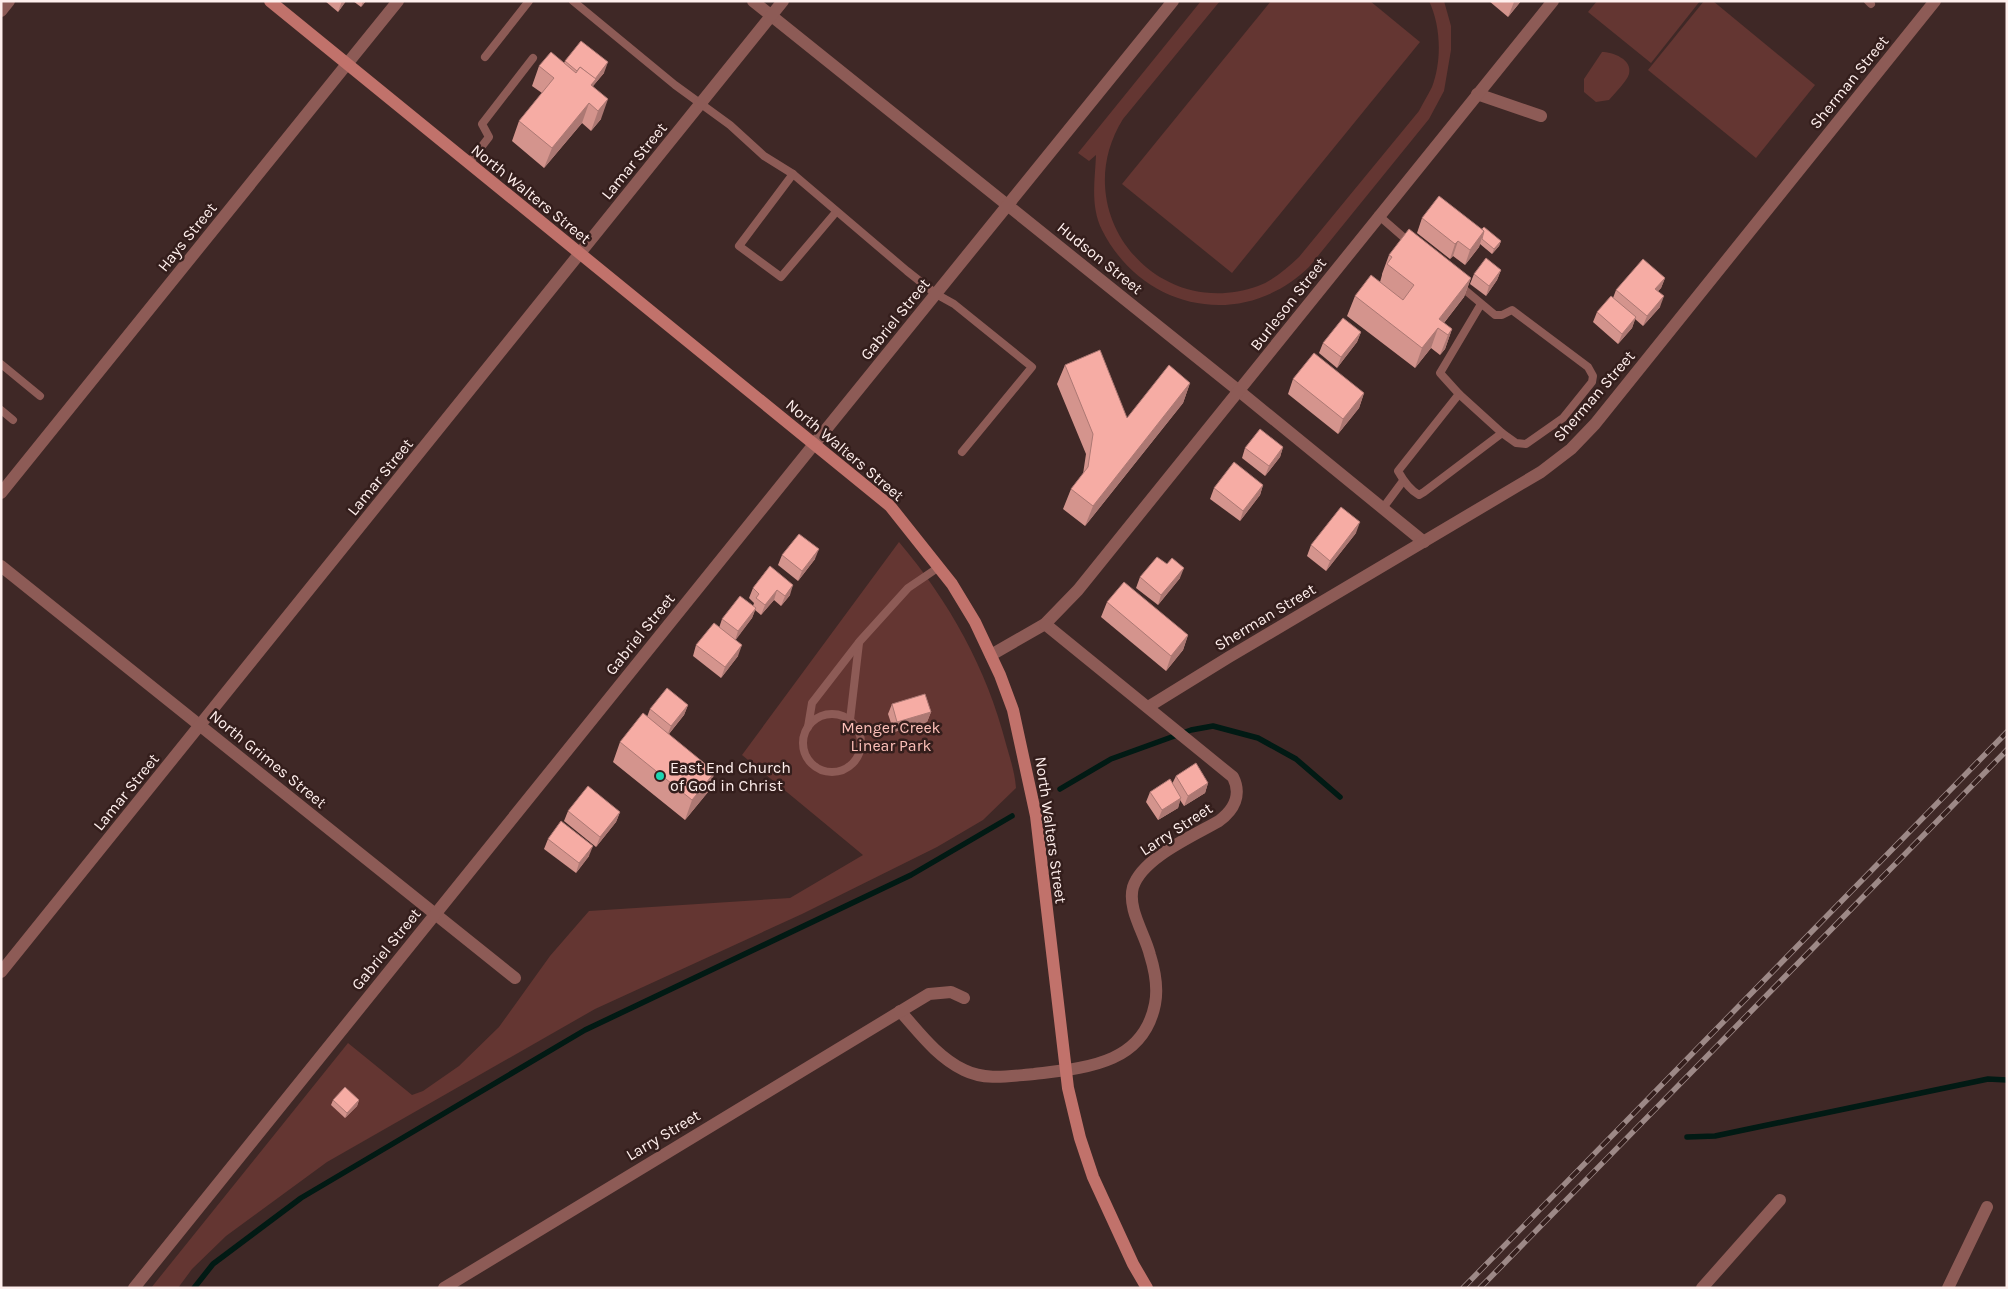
<svg xmlns="http://www.w3.org/2000/svg" width="2008" height="1289" viewBox="0 0 2008 1289" font-family="Karla,sans-serif">
<style>
.green{fill:#643632}
.lines{fill:none;stroke-linecap:round;stroke-linejoin:round}
.stream{stroke:#011a14;stroke-width:5.5}
.service{stroke:#8d5b56;stroke-width:8}
.minor{stroke:#8d5b56;stroke-width:12}
.tertiary{stroke:#8d5b56;stroke-width:12}
.secondary{stroke:#c1726b;stroke-width:12}
.rail-casing{stroke:#9d8987;stroke-width:5.5}
.rail{stroke:#341e1c;stroke-width:4;stroke-dasharray:11;stroke-linecap:butt}
.wall{fill:#d4948d}
.shaded-wall{fill:#ac7873}
.building{fill:#f6aca4;stroke:#ac7873}
.poi-dot{fill:#1dd5b1;stroke:#341e1c;stroke-width:2}
.labels{text-anchor:middle;dominant-baseline:central;stroke-width:5;stroke-linejoin:round;paint-order:stroke}
.street-label{font-size:16px;fill:#ffefed;stroke:#341e1c}
.park-label{font-size:16px;fill:#fdc0b9;stroke:#341e1c}
.poi-label{font-size:16px;fill:#ffefed;stroke:#341e1c;text-anchor:start}
</style>
<rect width="100%" height="100%" fill="#3f2826"/>
<g class="green">
<path d="M1201,1H1220L1123,119C1065,212 1156,323 1258,286C1274,280 1287,268 1299,257L1419,111C1423,103 1428,95 1432,87C1442,61 1441,26 1429,1H1444L1451,26V50L1444,91L1429,119L1309,267C1243,331 1143,311 1102,230C1090,206 1095,180 1096,155L1089,161L1078,153Z"/>
<path d="M1271,1H1370L1420,42L1232,273L1122,184Z"/>
<path d="M1597,1H1700L1651,63L1588,12Z"/>
<path d="M1704,1H1713L1815,85L1756,158L1648,70Z"/>
<path d="M1602,52C1612,52 1633,59 1629,74C1627,81 1614,94 1609,100L1596,102L1584,92V79Z"/>
<path d="M899,542C949,601 987,669 1006,744C1010,758 1015,773 1016,788L983,820L937,847L802,914L595,1009L327,1162L226,1236L192,1269L178,1288H151L348,1043L412,1095L423,1091L459,1066L499,1027L550,956L589,911L790,898L863,855L742,755Z"/>
</g>
<g class="lines">
<g class="stream">
<path d="M1060,789L1111,759L1191,730L1213,726L1258,738L1296,759L1340,797"/>
<path d="M1687,1137L1715,1136L1988,1079L2007,1080"/>
<path d="M194,1288L213,1264L301,1198L585,1030L911,875L1012,816"/>
</g>
<g class="service">
<path d="M573,1L675,85L730,125L764,156L793,174L907,271L936,294L954,304L1032,367L962,452"/>
<path d="M1868,1L1871,4"/>
<path d="M485,57L529,1"/>
<path d="M469,163L489,137L482,124L533,58"/>
<path d="M793,174L739,246L781,277L836,212"/>
<path d="M1378,215L1409,242"/>
<path d="M1459,285L1495,315H1502L1512,310L1588,367L1593,376L1592,382L1563,418L1526,444L1516,443L1502,433L1424,492L1419,495C1410,490 1403,480 1398,471L1459,394L1440,373L1481,304"/>
<path d="M1,364L40,396"/>
<path d="M1459,394L1502,433"/>
<path d="M1,410L13,420"/>
<path d="M1383,508L1403,481"/>
<circle cx="832" cy="743" r="29"/>
<path d="M850,720L859,643"/>
<path d="M808,727L812,703L860,641L908,588L939,567"/>
</g>
<g class="minor">
<path d="M753,1L1239,391L1424,542"/>
<path d="M1,11L9,1"/>
<path d="M1477,94L1541,116"/>
<path d="M1,493L347,64"/>
<path d="M1,566L515,978"/>
<path d="M991,655L1045,624L1078,590L1553,1"/>
<path d="M1148,707L1229,657L1541,472L1571,449L1595,424L1935,1"/>
<path d="M1,972L783,1"/>
<path d="M900,1011C919,1032 937,1057 964,1070C986,1081 1010,1076 1034,1074C1084,1068 1143,1065 1155,1004C1158,989 1155,971 1150,955C1145,934 1127,909 1133,887C1142,858 1193,836 1219,821C1234,810 1242,795 1233,777L1045,624"/>
<path d="M134,1288L815,443L1173,1"/>
<path d="M444,1288L929,994L951,992L964,998"/>
<path d="M1702,1288L1780,1200"/>
<path d="M1948,1288L1987,1207"/>
</g>
<path class="tertiary" d="M347,64L398,1"/>
<path class="secondary" d="M270,1L890,506L952,584L975,622L1000,675L1013,710L1036,816L1068,1088L1080,1138L1093,1177L1133,1264L1147,1288"/>
<defs>
<g id="rail">
<path d="M1463,1288L2007,732"/>
<path d="M1480,1288L2007,750"/>
</g>
</defs>
<use href="#rail" class="rail-casing"/>
<use href="#rail" class="rail"/>
</g>
<g class="wall">
<path d="M325,1H346L338,12Z"/>
<path d="M353,1H366L361,7Z"/>
<path d="M1489,1H1521L1508,17Z"/>
<path d="M565,61L604,73L593,86L601,119L591,131L582,123L544,168L512,141L519,121L542,93L532,86L539,66L564,63Z"/>
<path d="M1422,218L1482,229L1501,241L1499,246L1492,254L1480,244L1479,247L1465,265L1453,256L1450,259L1417,233Z"/>
<path d="M1389,255L1471,278L1464,297L1444,323L1452,329L1445,349L1440,355L1431,348L1415,368L1347,316L1355,296L1380,282L1382,275V274Z"/>
<path d="M1501,270L1497,280L1486,296L1470,284L1474,274Z"/>
<path d="M1665,278L1661,288L1658,291L1660,307L1643,326L1635,319L1632,328L1618,344L1593,322L1597,312L1613,298L1616,290Z"/>
<path d="M1361,332L1357,342L1337,368L1319,353L1323,343Z"/>
<path d="M1065,365L1127,418L1190,383L1183,403L1085,526L1063,509L1071,489L1083,474L1086,454L1057,384Z"/>
<path d="M1293,379L1364,393L1359,408L1338,434L1288,394Z"/>
<path d="M1283,447L1280,457L1265,476L1242,458L1245,448Z"/>
<path d="M1263,485L1260,495L1240,521L1210,499L1214,488Z"/>
<path d="M1356,533L1326,571L1307,556L1311,545Z"/>
<path d="M782,555L815,559L798,581L778,565Z"/>
<path d="M1167,564L1180,578L1158,605L1136,588L1140,577Z"/>
<path d="M770,566L790,595L781,606L774,600L761,615L755,610L752,618L735,640L738,656L721,678L693,656L696,645L719,628L722,619L753,606L754,603L749,598L753,588Z"/>
<path d="M1107,602L1188,635L1183,650L1166,671L1101,617Z"/>
<path d="M892,704L931,712L927,722L894,732L888,714Z"/>
<path d="M688,705L684,715L669,734L708,792L685,820L613,762L620,742L647,717L650,709Z"/>
<path d="M1176,776L1208,783L1205,793L1184,806L1180,800L1178,808L1158,820L1146,802L1150,792L1172,784Z"/>
<path d="M568,811L620,812L616,822L596,847L564,821Z"/>
<path d="M548,839L589,856L576,873L544,849Z"/>
<path d="M333,1100H359L357,1106L345,1118L331,1105Z"/>
</g>
<g class="shaded-wall">
<path d="M342,1H346L338,12Z"/>
<path d="M363,1H366L361,7Z"/>
<path d="M1514,1H1521L1508,17L1514,2Z"/>
<path d="M608,62L604,73L593,86L588,99L592,83Z"/>
<path d="M608,99L601,119L591,131L598,111Z"/>
<path d="M589,103L582,123L544,168L552,148Z"/>
<path d="M1484,231L1479,247L1465,265L1470,250Z"/>
<path d="M1458,241L1453,256L1450,259L1455,244Z"/>
<path d="M1501,241L1499,246L1492,254L1494,249Z"/>
<path d="M1501,270L1497,280L1486,296L1489,286Z"/>
<path d="M1471,278L1464,297L1439,329L1438,328L1431,348L1415,368L1422,348L1439,319Z"/>
<path d="M1665,278L1661,288L1651,299L1655,289Z"/>
<path d="M1664,296L1660,307L1643,326L1647,316Z"/>
<path d="M1636,317L1632,328L1618,344L1622,334Z"/>
<path d="M1452,329L1445,349L1440,355L1448,335Z"/>
<path d="M1361,332L1357,342L1337,368L1341,357Z"/>
<path d="M1190,383L1183,403L1085,526L1093,506Z"/>
<path d="M1364,393L1359,408L1338,434L1343,419Z"/>
<path d="M1283,447L1280,457L1265,476L1269,466Z"/>
<path d="M1263,485L1260,495L1240,521L1243,511Z"/>
<path d="M1360,522L1356,533L1326,571L1330,561Z"/>
<path d="M819,549L815,559L798,581L802,571Z"/>
<path d="M1184,568L1180,578L1158,605L1161,595Z"/>
<path d="M793,585L790,595L781,606L785,596Z"/>
<path d="M777,590L774,600L761,615L765,605Z"/>
<path d="M756,608L752,618L735,641L738,631Z"/>
<path d="M1188,635L1183,650L1166,671L1171,656Z"/>
<path d="M742,645L738,656L721,678L725,667Z"/>
<path d="M688,705L684,715L667,736L671,726Z"/>
<path d="M931,712L927,722L894,732L897,722Z"/>
<path d="M715,772L708,792L685,820L692,800Z"/>
<path d="M1208,783L1205,793L1184,806L1188,796Z"/>
<path d="M1181,798L1178,808L1158,820L1162,810Z"/>
<path d="M620,812L616,822L596,847L600,837Z"/>
<path d="M593,846L589,856L576,873L579,863Z"/>
<path d="M359,1100L357,1106L345,1118L347,1113Z"/>
</g>
<g class="building">
<path d="M581,41L608,62L595,79L580,67L577,71L565,61Z"/>
<path d="M551,52L576,73L580,67L596,79L591,85L608,99L598,111L589,103L552,148L519,121L554,78L539,66Z"/>
<path d="M1439,196L1484,231L1470,250L1458,241L1455,244L1422,218Z"/>
<path d="M1484,227L1501,241L1494,249L1482,239L1484,231L1482,229Z"/>
<path d="M1409,229L1471,278L1439,319L1452,329L1448,335L1438,328L1422,348L1355,296L1371,275L1403,300L1414,285L1387,264L1392,257L1389,255Z"/>
<path d="M1486,258L1501,270L1489,286L1474,274Z"/>
<path d="M1643,259L1665,278L1655,289L1664,296L1647,316L1616,290Z"/>
<path d="M1611,296L1636,317L1622,334L1597,312Z"/>
<path d="M1343,318L1361,332L1341,357L1323,343Z"/>
<path d="M1100,350L1127,418L1169,365L1190,383L1093,506L1071,489L1088,467L1093,434L1065,365Z"/>
<path d="M1314,353L1364,393L1343,419L1293,379Z"/>
<path d="M1260,429L1283,447L1269,466L1245,448Z"/>
<path d="M1234,462L1263,485L1243,511L1214,488Z"/>
<path d="M1341,507L1360,522L1330,561L1311,545Z"/>
<path d="M799,534L819,549L802,571L782,555Z"/>
<path d="M1157,557L1167,564L1172,558L1184,568L1161,595L1140,577Z"/>
<path d="M770,566L793,585L785,596L777,590L765,605L756,598L759,594L753,588Z"/>
<path d="M1124,582L1188,635L1171,656L1107,602Z"/>
<path d="M740,596L756,608L738,631L722,619Z"/>
<path d="M714,623L742,645L725,667L696,645Z"/>
<path d="M667,688L688,705L671,726L650,709Z"/>
<path d="M925,694L931,712L897,722L892,704Z"/>
<path d="M643,713L715,772L692,800L620,742Z"/>
<path d="M1196,763L1208,783L1188,796L1176,776Z"/>
<path d="M1170,779L1181,798L1162,810L1150,792Z"/>
<path d="M588,786L620,812L600,837L568,811Z"/>
<path d="M561,821L593,846L579,863L548,839Z"/>
<path d="M345,1087L359,1100L347,1113L333,1100Z"/>
</g>
<circle class="poi-dot" cx="660" cy="776" r="5"/>
<g class="labels">
<g class="street-label">
<text transform="translate(1849 82) rotate(-51)">Sherman Street</text>
<text transform="translate(634 161) rotate(-51)">Lamar Street</text>
<text transform="translate(531 194) rotate(39)">North Walters Street</text>
<text transform="translate(187 237) rotate(-51)">Hays Street</text>
<text transform="translate(1100 258) rotate(39)">Hudson Street</text>
<text transform="translate(1288 304) rotate(-52)">Burleson Street</text>
<text transform="translate(895 319) rotate(-51)">Gabriel Street</text>
<text transform="translate(1594 396) rotate(-49)">Sherman Street</text>
<text transform="translate(845 450) rotate(40)">North Walters Street</text>
<text transform="translate(380 477) rotate(-51)">Lamar Street</text>
<text transform="translate(1265 617) rotate(-31)">Sherman Street</text>
<text transform="translate(640 634) rotate(-51)">Gabriel Street</text>
<text transform="translate(268 759) rotate(39)">North Grimes Street</text>
<text transform="translate(126 792) rotate(-51)">Lamar Street</text>
<text transform="translate(1176 829) rotate(-33)">Larry Street</text>
<text transform="translate(1051 830) rotate(82)">North Walters Street</text>
<text transform="translate(386 949) rotate(-51)">Gabriel Street</text>
<text transform="translate(663 1135) rotate(-31)">Larry Street</text>
</g>
<g class="park-label">
<text x="891" y="727">Menger Creek<tspan x="891" dy="18">Linear Park</tspan></text>
</g>
<g class="poi-label">
<text x="670" y="767">East End Church<tspan x="670" dy="18">of God in Christ</tspan></text>
</g>
</g>
<rect width="2008" height="1289" fill="none" stroke="#ffefed" stroke-width="5"/>
</svg>
